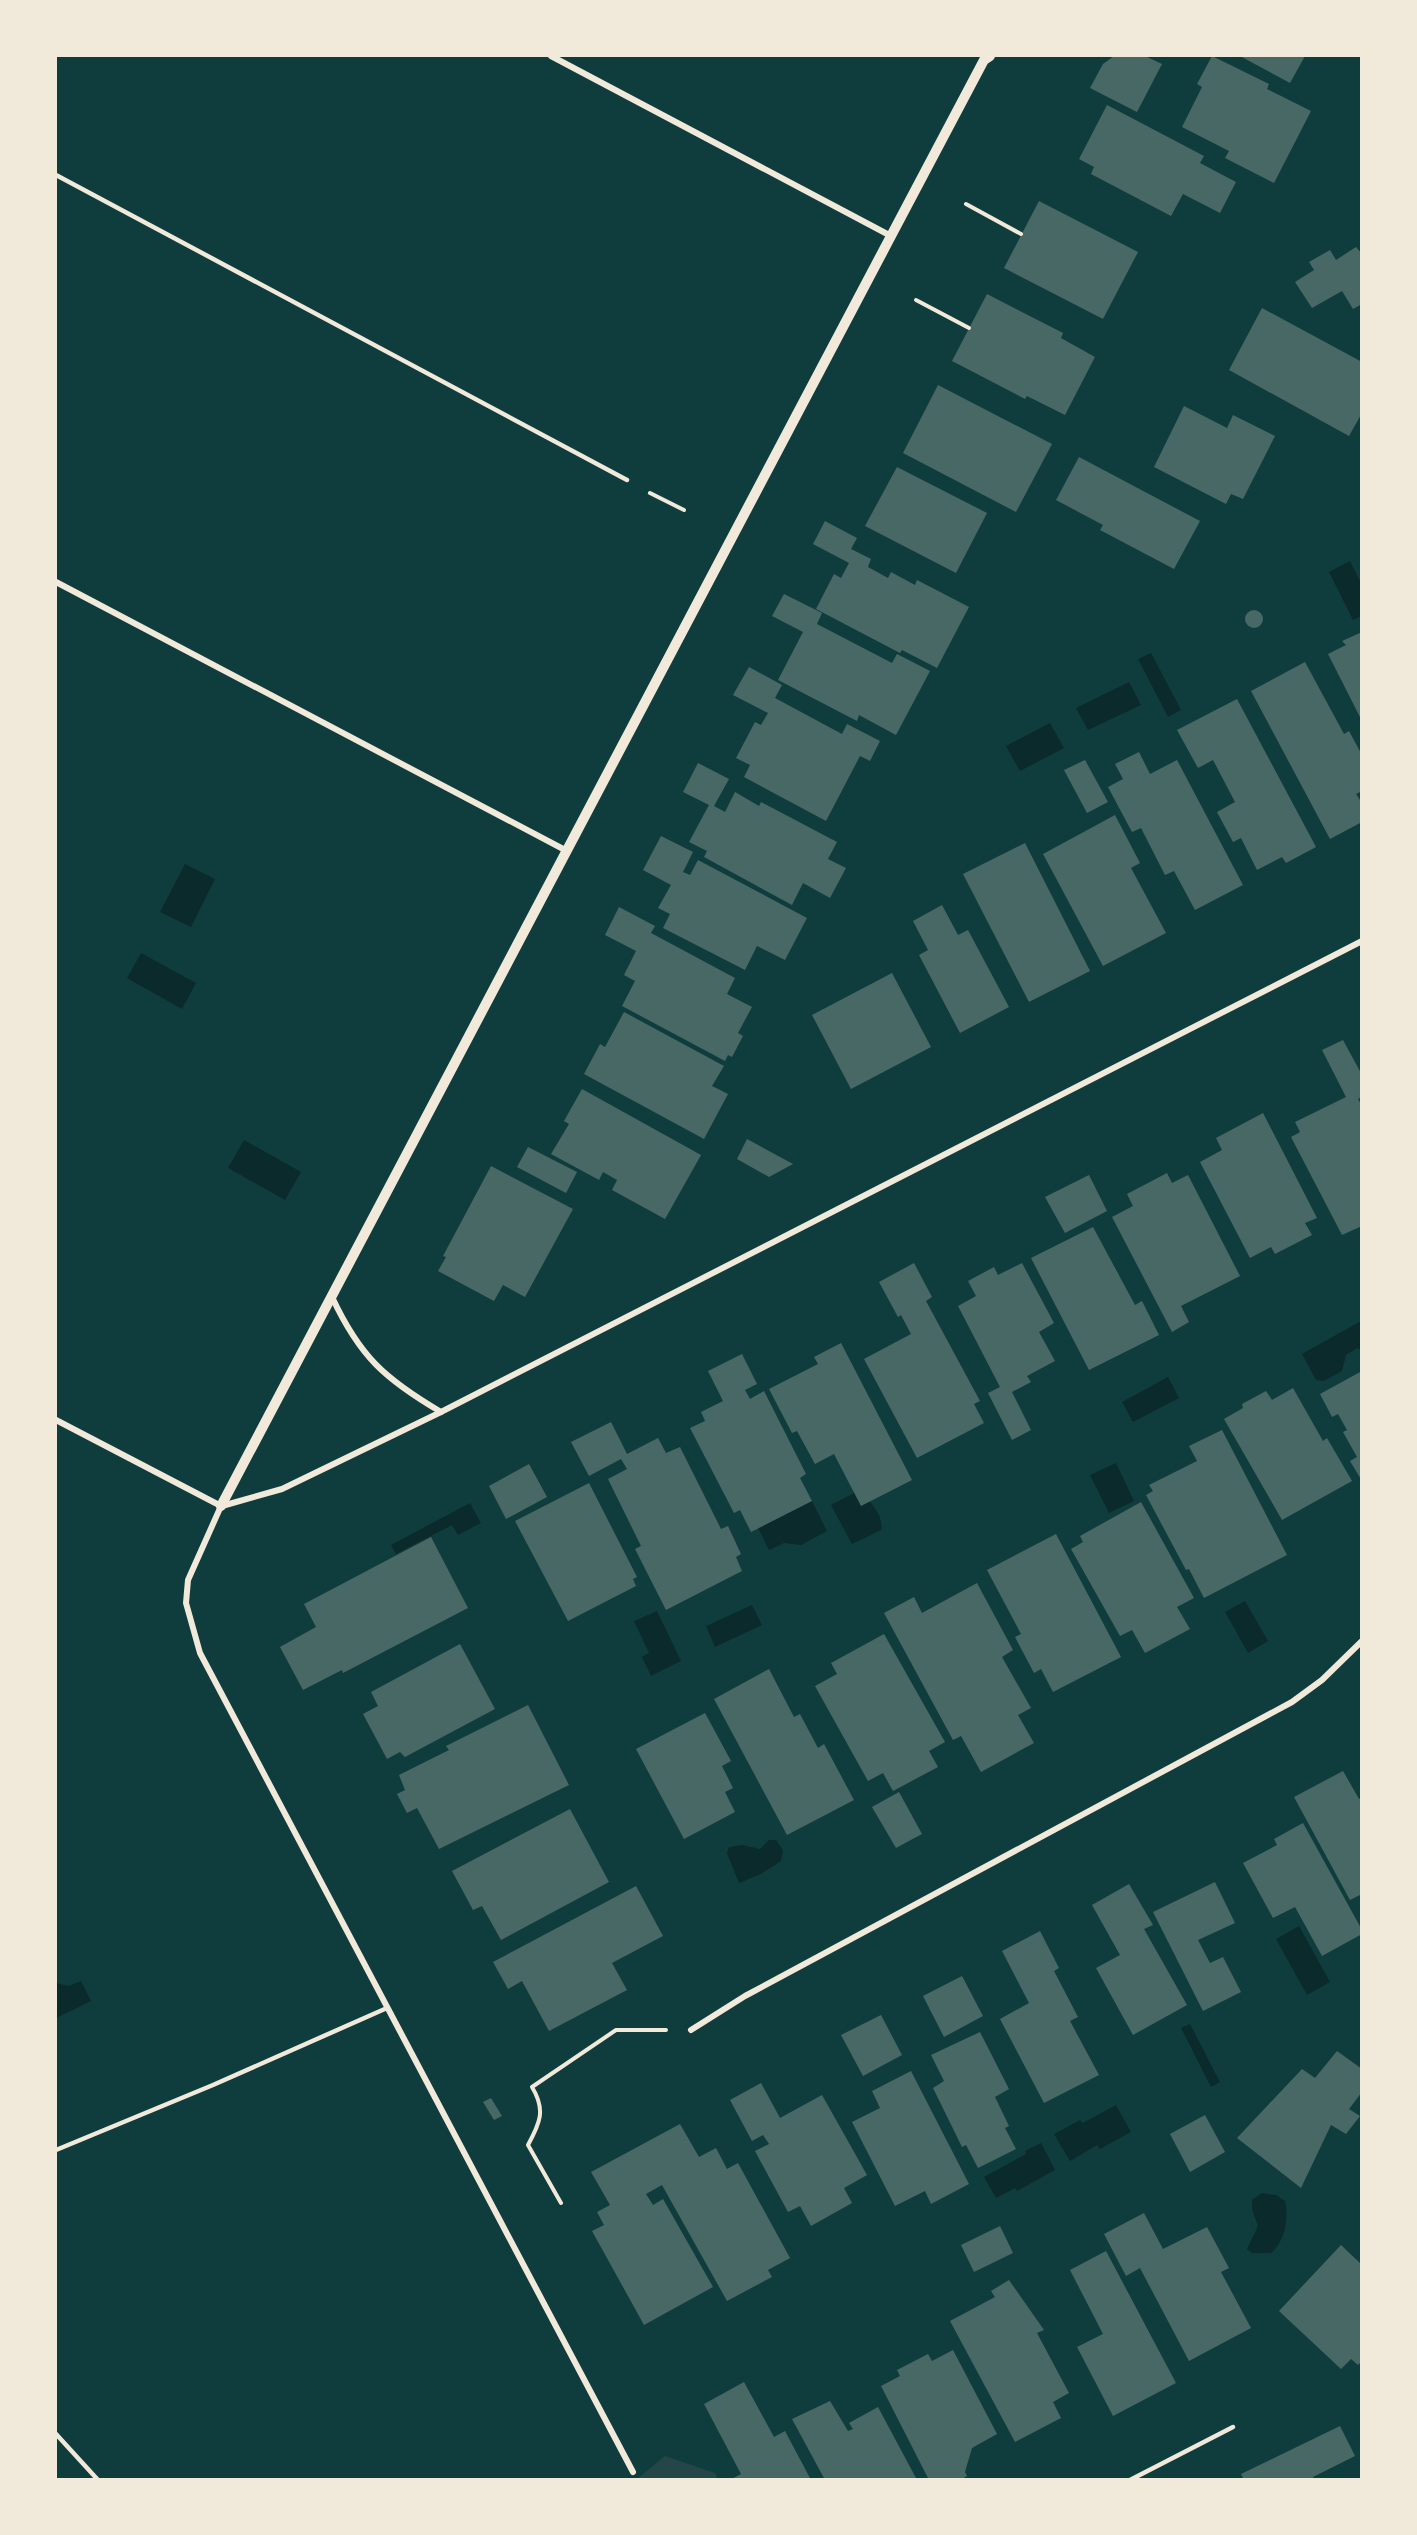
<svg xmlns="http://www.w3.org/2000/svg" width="1417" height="2535" viewBox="0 0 1417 2535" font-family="'IBM Plex Sans',sans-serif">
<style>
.green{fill:#244646}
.water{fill:#0a2a2b}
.building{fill:#486865}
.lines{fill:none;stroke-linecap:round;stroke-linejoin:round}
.path{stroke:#f1e9da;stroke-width:4}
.service{stroke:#f1e9da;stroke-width:4.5}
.minor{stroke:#f1e9da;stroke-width:6}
.tertiary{stroke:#f1e9da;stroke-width:10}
</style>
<rect width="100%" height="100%" fill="#0f3d3e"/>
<path class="green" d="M665,2456L715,2473L718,2479H637Z"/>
<g class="water">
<path d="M1350,561L1361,583V616L1353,620L1329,572Z"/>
<path d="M1151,653L1181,710L1168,717L1138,659Z"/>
<path d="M1129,682L1141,705L1088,730L1076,708Z"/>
<path d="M1050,723L1064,748L1020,771L1006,746Z"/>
<path d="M185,864L215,879L191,927L160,912Z"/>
<path d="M141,953L196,983L182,1009L127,978Z"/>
<path d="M244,1140L301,1172L285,1200L228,1168Z"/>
<path d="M1361,1321V1350L1357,1348L1346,1355L1342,1371L1324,1381L1316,1380L1302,1354Z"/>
<path d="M1168,1377L1179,1398L1133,1422L1122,1402Z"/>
<path d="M1116,1463L1134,1501L1109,1513L1090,1475Z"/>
<path d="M858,1491C869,1499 884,1515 881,1530L852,1544L831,1505Z"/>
<path d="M812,1501L827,1531L801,1545L784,1543L769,1550L758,1528Z"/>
<path d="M470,1503L481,1523L458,1535L452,1525L396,1554L391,1545Z"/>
<path d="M1245,1601L1268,1641L1248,1653L1225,1612Z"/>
<path d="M752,1605L762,1625L715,1647L706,1626Z"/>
<path d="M657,1611L681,1661L651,1676L642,1657L649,1653L634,1621Z"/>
<path d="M769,1840H776L783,1850L781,1861L761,1874L739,1883L727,1853L729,1847L742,1845L760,1849Z"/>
<path d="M1299,1926L1330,1982L1307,1995L1276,1939Z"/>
<path d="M81,1981L91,2001L56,2018V1983L69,1986Z"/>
<path d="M1190,2024L1220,2082L1211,2087L1181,2028Z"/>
<path d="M1116,2105L1131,2132L1100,2149L1097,2145L1070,2161L1054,2134L1080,2120L1083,2123Z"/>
<path d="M1041,2143L1055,2170L1017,2191L1015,2188L996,2198L984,2177L1026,2154L1025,2151Z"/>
<path d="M1262,2193L1276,2195L1285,2201C1289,2217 1285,2242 1271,2253H1252L1247,2249L1258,2226L1252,2209V2200Z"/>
</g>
<g class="building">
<path d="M1114,56H1145L1162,64L1137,112L1090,88L1103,64Z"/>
<path d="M1212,56L1269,84L1267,89L1311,111L1274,183L1225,158L1229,151L1182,127L1202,87L1197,84Z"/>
<path d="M1240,56H1305L1290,83Z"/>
<path d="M1107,105L1204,156L1200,163L1236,182L1220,213L1183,194L1171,216L1091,174L1094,167L1079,159Z"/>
<path d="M1039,201L1138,252L1103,319L1004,268Z"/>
<path d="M1356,247L1362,254V304L1353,309L1342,291L1312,308L1295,282L1314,270L1309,262L1330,250L1336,260Z"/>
<path d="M987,294L1063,333L1061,338L1095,357L1065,415L1027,396L1025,399L952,361Z"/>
<path d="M1262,308L1362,362V413L1349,436L1229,370Z"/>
<path d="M938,385L1052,444L1016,512L903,453Z"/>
<path d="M1184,406L1227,428L1233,415L1275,436L1243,499L1231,494L1226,504L1154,467Z"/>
<path d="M1079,457L1200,521L1174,569L1100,530L1103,525L1056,500Z"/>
<path d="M897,467L987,513L956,573L865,526Z"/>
<path d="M825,521L857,538L851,549L871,559L868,567L888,578L891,572L915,585L917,580L969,607L937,668L902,650L900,653L816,609L834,574L841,578L849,563L813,544Z"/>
<path d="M784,594L822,613L817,624L892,663L897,654L930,671L896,735L859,715L857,721L778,680L803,632L772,616Z"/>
<circle cx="1254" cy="619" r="9"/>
<path d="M1362,632V721L1328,654L1346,645L1342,641Z"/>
<path d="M1305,662L1344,734L1349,731L1362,755V791L1356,794L1362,803V822L1330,839L1251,691Z"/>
<path d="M749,667L782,685L775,698L842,734L847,724L880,741L870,761L860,756L826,821L744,777L750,765L736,758L755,722L761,725L768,713L733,695Z"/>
<path d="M1237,699L1316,847L1286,863L1282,857L1257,870L1241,838L1233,842L1217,812L1235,802L1213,760L1198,768L1177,730Z"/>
<path d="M1139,752L1150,774L1177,760L1243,885L1195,910L1174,871L1165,875L1141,828L1132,832L1108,787L1123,779L1115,764Z"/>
<path d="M1085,760L1108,802L1087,813L1064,770Z"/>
<path d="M698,763L729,779L714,806L725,812L735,792L759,806L761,802L837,842L828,859L846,868L830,898L803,883L792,905L704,857L707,851L689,842L709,805L683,792Z"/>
<path d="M1115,815L1140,863L1131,868L1166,933L1103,966L1043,854Z"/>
<path d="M661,836L693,852L683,872L690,875L698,860L807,918L785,960L757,946L745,970L663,928L670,914L658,908L671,885L643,870Z"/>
<path d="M1025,843L1090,971L1029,1002L963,874Z"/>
<path d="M942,905L958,935L968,930L1009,1007L960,1033L919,955L928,950L913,921Z"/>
<path d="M619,907L655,926L651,933L735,978L727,994L752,1007L738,1033L743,1036L732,1057L728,1055L725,1061L622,1006L635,981L624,975L636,951L605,935Z"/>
<path d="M892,973L931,1047L851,1089L812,1015Z"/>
<path d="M624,1012L724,1066L712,1086L728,1094L704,1139L584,1074L600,1044L605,1047Z"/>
<path d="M1343,1040L1362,1075V1097L1358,1099L1362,1106V1226L1342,1235L1291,1137L1300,1132L1295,1122L1346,1097L1322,1050Z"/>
<path d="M582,1089L701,1155L665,1219L612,1190L617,1180L603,1172L599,1180L551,1154L569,1124L564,1121Z"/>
<path d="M1263,1113L1317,1218L1305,1223L1312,1235L1275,1254L1271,1247L1250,1258L1200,1162L1222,1150L1216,1138Z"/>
<path d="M747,1139L793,1164L769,1177L737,1159Z"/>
<path d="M528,1147L577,1172L566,1193L517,1167Z"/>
<path d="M491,1166L573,1209L525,1297L503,1285L494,1301L438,1271L446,1257L443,1256Z"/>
<path d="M1167,1173L1172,1183L1188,1175L1240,1276L1181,1306L1189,1322L1172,1332L1112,1217L1133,1206L1127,1194Z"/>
<path d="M1089,1175L1107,1211L1065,1233L1045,1197Z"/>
<path d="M1093,1227L1135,1305L1142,1301L1159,1335L1089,1370L1031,1258Z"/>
<path d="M914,1263L932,1297L926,1301L980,1401L974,1404L984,1423L917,1458L864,1359L911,1334L901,1315L898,1317L879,1282Z"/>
<path d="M1022,1263L1054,1323L1039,1332L1055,1361L1027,1376L1031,1382L1012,1392L1031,1430L1012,1440L988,1393L1000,1387L958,1306L976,1296L968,1281L994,1267L998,1275Z"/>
<path d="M841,1343L912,1480L861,1506L834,1454L815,1464L797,1431L792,1433L769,1389L818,1364L814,1357Z"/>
<path d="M742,1354L757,1384L745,1390L750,1399L764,1391L806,1474L800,1478L812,1501L751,1532L740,1510L734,1513L690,1428L705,1421L701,1412L723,1401L708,1371Z"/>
<path d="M1362,1371V1481L1350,1461L1357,1457L1343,1432L1347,1430L1338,1414L1332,1417L1320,1394Z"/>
<path d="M1293,1388L1323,1441L1327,1438L1352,1481L1282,1520L1224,1419L1243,1408L1242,1404L1266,1391L1272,1400Z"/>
<path d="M611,1422L627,1454L658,1438L666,1453L680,1447L721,1529L728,1526L741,1554L736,1557L742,1571L666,1610L635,1549L641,1546L608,1479L627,1469L621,1459L589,1476L571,1442Z"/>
<path d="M1222,1430L1287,1555L1204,1598L1189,1569L1186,1570L1146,1495L1153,1491L1149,1485L1197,1461L1189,1446Z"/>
<path d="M529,1464L547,1497L506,1519L489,1486Z"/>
<path d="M589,1483L637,1577L633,1579L636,1586L568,1621L515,1521Z"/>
<path d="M1141,1502L1194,1598L1177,1607L1190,1629L1145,1653L1132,1630L1120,1636L1071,1549L1083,1542L1080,1536Z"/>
<path d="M1056,1534L1121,1657L1053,1692L1041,1669L1034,1673L1015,1637L1021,1634L987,1570Z"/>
<path d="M431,1537L468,1608L343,1673L342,1670L303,1690L280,1647L316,1627L304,1604Z"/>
<path d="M977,1583L1013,1650L1002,1657L1031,1708L1018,1715L1034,1743L981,1772L961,1736L953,1740L884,1613L914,1597L922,1613Z"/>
<path d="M884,1634L945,1742L929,1751L938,1767L893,1791L883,1773L868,1781L815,1686L837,1674L831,1663Z"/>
<path d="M460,1644L495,1709L405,1757L400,1752L387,1759L363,1714L378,1706L371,1692Z"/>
<path d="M769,1669L794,1717L800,1714L818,1748L824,1744L854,1800L787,1835L714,1699Z"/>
<path d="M528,1705L569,1785L439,1849L417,1808L407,1813L397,1794L405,1790L399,1775L449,1750L446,1746Z"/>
<path d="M705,1713L731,1761L722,1766L733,1788L725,1792L735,1812L684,1839L636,1749Z"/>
<path d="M1343,1771L1359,1799L1362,1798V1894L1350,1900L1294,1797Z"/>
<path d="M899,1792L922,1834L896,1848L872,1807Z"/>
<path d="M570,1809L609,1882L501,1940L482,1906L473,1910L452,1871Z"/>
<path d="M1303,1823L1362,1930V1934L1322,1956L1295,1907L1273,1918L1243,1863L1277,1845L1274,1839Z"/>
<path d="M1215,1882L1235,1923L1198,1940L1210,1963L1223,1957L1241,1992L1203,2011L1153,1912Z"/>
<path d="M1129,1884L1153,1925L1144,1929L1187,2005L1133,2035L1096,1968L1120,1955L1092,1905Z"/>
<path d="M636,1886L663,1936L612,1963L627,1990L549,2031L522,1981L508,1989L493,1962Z"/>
<path d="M1040,1931L1059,1968L1054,1971L1078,2017L1070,2021L1099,2075L1044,2103L1000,2019L1029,2003L1002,1951Z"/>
<path d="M962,1976L983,2016L944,2037L923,1996Z"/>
<path d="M881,2015L902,2055L863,2076L841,2035Z"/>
<path d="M980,2032L1009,2089L995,2097L1009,2126L1005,2128L1016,2149L978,2168L966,2145L962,2147L933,2088L944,2081L931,2055Z"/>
<path d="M1337,2051L1362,2069V2092L1349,2109L1360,2116L1346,2134L1331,2125L1301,2188L1237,2138L1302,2069L1315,2078Z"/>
<path d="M911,2071L969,2184L931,2204L925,2191L895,2206L852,2122L880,2108L872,2091Z"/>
<path d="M761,2083L780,2118L822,2095L867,2175L844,2188L852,2203L811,2226L800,2206L788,2212L755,2151L769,2144L763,2135L752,2141L730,2100Z"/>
<path d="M491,2098L502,2116L494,2120L483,2102Z"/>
<path d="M1205,2115L1225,2152L1190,2172L1170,2134Z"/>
<path d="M680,2124L699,2157L716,2148L727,2169L738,2163L790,2258L768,2270L772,2277L727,2301L662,2185L646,2194L653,2205L663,2199L713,2287L644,2325L592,2231L604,2225L597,2212L610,2205L591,2172Z"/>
<path d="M1144,2213L1163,2249L1207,2227L1229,2268L1221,2272L1251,2328L1189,2361L1140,2268L1126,2276L1104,2234Z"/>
<path d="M1000,2226L1013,2253L974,2272L961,2245Z"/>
<path d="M1341,2245L1362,2265V2361L1358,2365L1351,2359L1341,2369L1279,2311Z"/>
<path d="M1106,2251L1176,2383L1113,2416L1077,2347L1103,2334L1070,2270Z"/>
<path d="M1009,2280L1044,2330L1037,2333L1069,2393L1053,2402L1061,2418L1015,2442L950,2321L995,2297L991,2291Z"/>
<path d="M953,2350L997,2434L972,2448L965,2472L967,2476L960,2480H929L881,2386L900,2376L897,2370L928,2354L932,2361Z"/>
<path d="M744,2382L774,2437L785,2431L811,2480H730L741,2474L704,2404Z"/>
<path d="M830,2401L848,2431L853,2429L849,2423L878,2407L917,2480H825L792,2419Z"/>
<path d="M1340,2426L1355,2456L1313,2477L1314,2480H1244L1241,2474Z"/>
</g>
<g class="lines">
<g class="path">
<path d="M966,204L1021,234"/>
<path d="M916,300L969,328"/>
<path d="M650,493L684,510"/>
<path d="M561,2203L528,2145C540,2123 546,2110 532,2087L616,2030H666"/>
</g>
<g class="service">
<path d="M56,175L627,480"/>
<path d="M56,2150L213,2085L387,2008"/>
<path d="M56,2434L98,2480"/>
<path d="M1130,2480L1233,2427"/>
</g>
<g class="minor">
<path d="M551,56L891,236"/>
<path d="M56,582L567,851"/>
<path d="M332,1297C360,1357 385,1379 441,1412"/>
<path d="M56,1420L221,1506"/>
<path d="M221,1506L188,1580L186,1603L200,1653L633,2472"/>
<path d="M222,1506L282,1489L441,1412L1362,941"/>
<path d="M691,2030L745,1996L1292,1702L1322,1680L1362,1641"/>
</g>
<path class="tertiary" d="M221,1506L891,236L984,60L990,56"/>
</g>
<rect width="1417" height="2535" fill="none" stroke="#f1e9da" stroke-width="114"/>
</svg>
